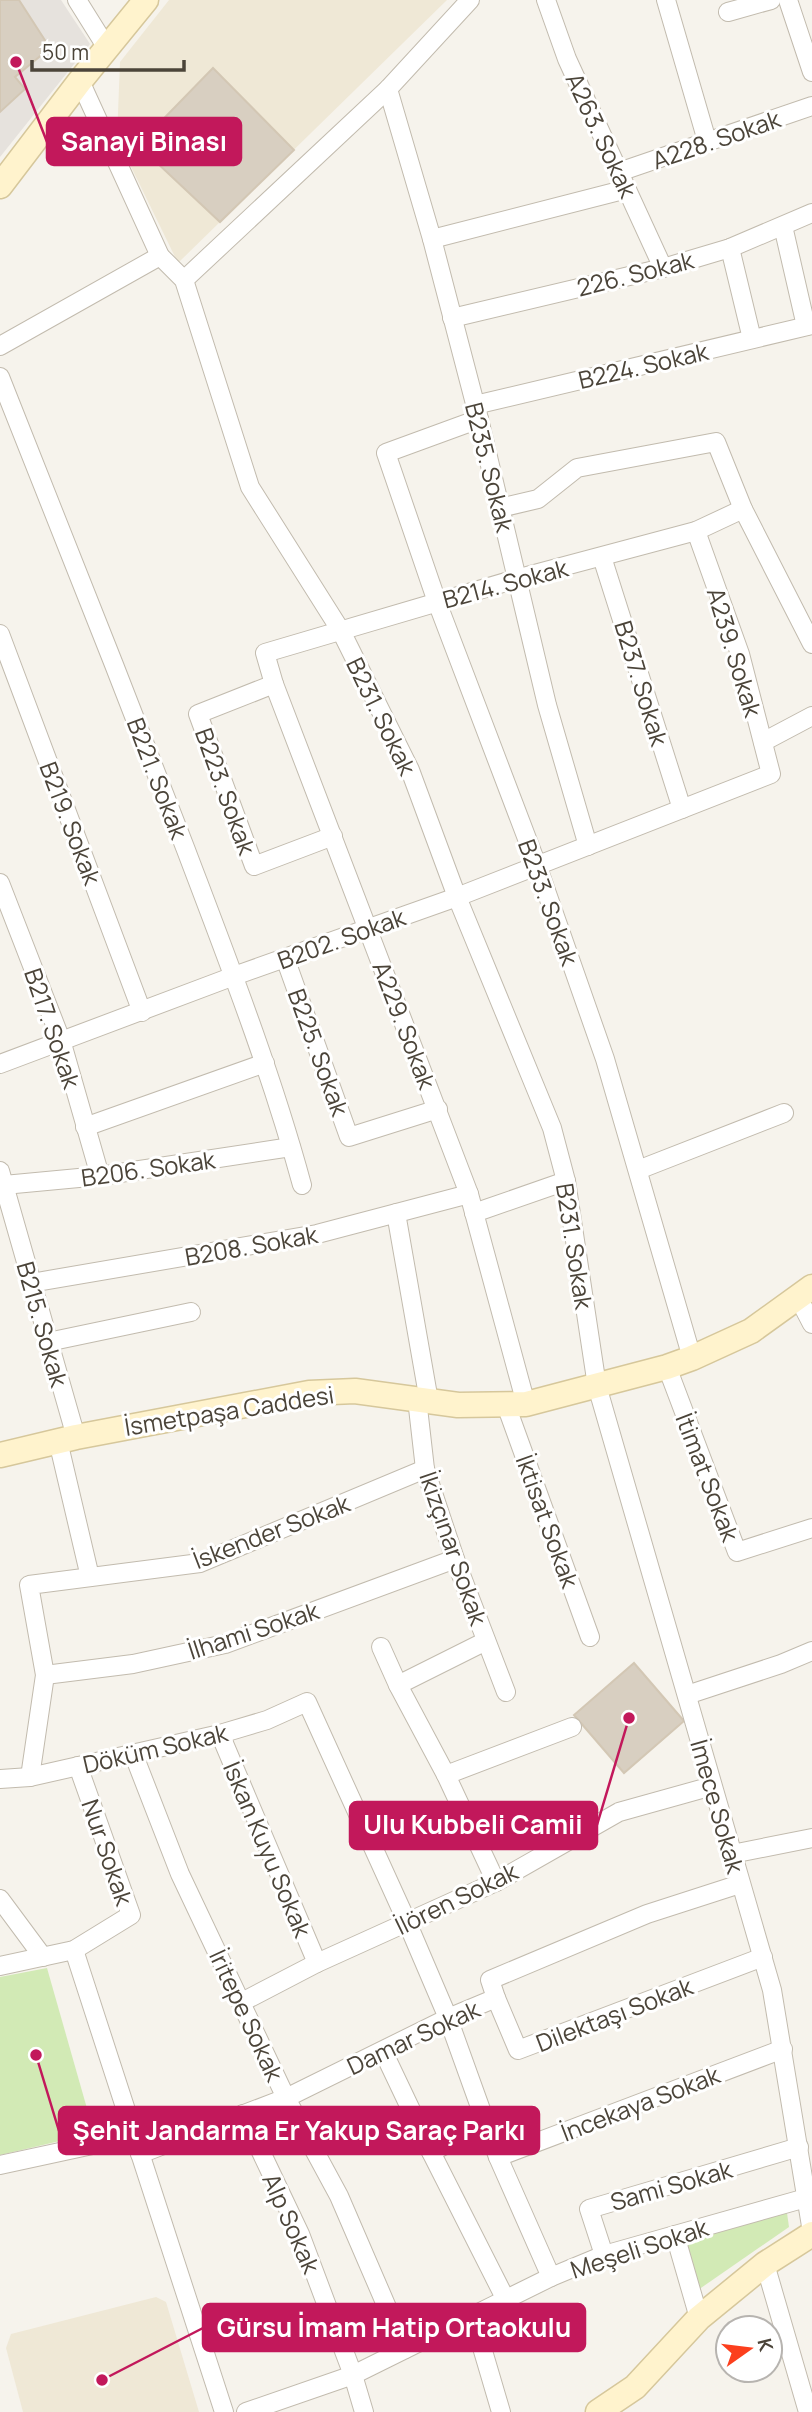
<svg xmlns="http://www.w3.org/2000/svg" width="812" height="2412" viewBox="0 0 812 2412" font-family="Manrope,sans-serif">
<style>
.industrial{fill:#e6e2dd}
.education{fill:#efe8d6}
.green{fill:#d2eab5}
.building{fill:#d8cfc1;stroke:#d3c7b4;stroke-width:2}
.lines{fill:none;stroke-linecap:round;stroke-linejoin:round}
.street-casing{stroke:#c2bbae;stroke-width:20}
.secondary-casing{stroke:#d6c79b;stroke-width:27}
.street{stroke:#fff;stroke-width:18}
.secondary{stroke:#fff3cd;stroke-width:24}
.labels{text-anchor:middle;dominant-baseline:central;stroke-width:6;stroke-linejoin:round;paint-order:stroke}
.street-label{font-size:24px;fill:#4b4439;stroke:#fff}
.leader{fill:none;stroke:#c2185b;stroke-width:2.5}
.callout-dot{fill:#c2185b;stroke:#fff;stroke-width:2.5}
.callout{fill:#c2185b;stroke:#c2185b;stroke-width:2.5}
.callout-label{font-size:26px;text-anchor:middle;font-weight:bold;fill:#fff}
</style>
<rect width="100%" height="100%" fill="#f6f3ec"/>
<path class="industrial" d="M0,0H61L90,44L0,157Z"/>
<g class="education">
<path d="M169,0H447L178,263L117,138L120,62Z"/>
<path d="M156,2297L166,2302L199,2412H23L6,2348L11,2334Z"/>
</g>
<g class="green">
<path d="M47,1968L94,2133L0,2155V1977Z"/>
<path d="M787,2213L789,2227L698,2290L684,2239Z"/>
</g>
<g class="building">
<path d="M0,0H19L50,48L15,77L25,89L0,112Z"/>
<path d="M213,68L294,150L220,222L138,145Z"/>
<path d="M634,1663L684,1721L624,1773L574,1715Z"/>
</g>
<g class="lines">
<defs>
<g id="street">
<path d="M77,0L107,48"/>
<path d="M546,0L567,59L663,268"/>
<path d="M666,0L707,141"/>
<path d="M788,0L812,72"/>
<path d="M728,12L771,0"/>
<path d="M80,81L160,256L184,280L250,487L341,631L410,770L457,897L552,1128L566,1181L597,1386L772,1990L812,2232"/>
<path d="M388,89L432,239L479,419L547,705L588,846"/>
<path d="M619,172L812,106"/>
<path d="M783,226L806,326"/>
<path d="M432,239L627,189"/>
<path d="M730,248L752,339"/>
<path d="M184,280L388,89L470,0"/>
<path d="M452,318L663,268L730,248L812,213"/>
<path d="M0,346L160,256"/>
<path d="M0,377C63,534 125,692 186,850C228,961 271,1071 302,1185"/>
<path d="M475,405L812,325"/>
<path d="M479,419L386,453L437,602L537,865L605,1059L692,1358"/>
<path d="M500,508L538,499L577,468L716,442L743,509L812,644"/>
<path d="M602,557L682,809"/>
<path d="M0,634L142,1012"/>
<path d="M274,684L198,714L254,866L333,836"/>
<path d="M763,742L812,716"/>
<path d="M0,883L61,1040L100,1176"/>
<path d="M285,958L349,1137L438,1109"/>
<path d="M0,1064L234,976L457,897L771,774L740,654L696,531"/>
<path d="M85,1127L265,1063"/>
<path d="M638,1170L784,1113"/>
<path d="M0,1171L76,1437"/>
<path d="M4,1185L100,1176L291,1147"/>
<path d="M396,1213L429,1401"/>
<path d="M474,1213L566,1181"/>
<path d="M31,1283L317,1234L469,1194"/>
<path d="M798,1297L812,1324"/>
<path d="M48,1342L191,1312"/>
<path d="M667,1367L737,1552L812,1528"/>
<path d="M417,1399L425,1469L455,1559L506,1692"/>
<path d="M526,1404L469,1194L274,684L265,653L516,579L696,531L743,509"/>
<path d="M506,1405L590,1637"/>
<path d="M58,1441L90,1577"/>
<path d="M486,1641L398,1685L446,1775L496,1882"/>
<path d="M381,1647L398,1685"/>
<path d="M45,1675L133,1664L225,1644L455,1559"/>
<path d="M687,1695L781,1664L812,1651"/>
<path d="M220,1734L317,1963"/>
<path d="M133,1753L180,1874L286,2098L339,2196L405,2349"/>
<path d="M446,1775L572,1727"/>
<path d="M30,1777L45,1675L29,1585L200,1563L425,1469"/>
<path d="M0,1779L30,1777L220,1734L267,1720L307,1702L407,1922L448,2018L498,2157L551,2277"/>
<path d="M732,1854L812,1838"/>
<path d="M0,1899L43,1957"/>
<path d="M74,1950L224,2412"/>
<path d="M0,1966L74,1950L131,1915L78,1766"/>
<path d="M496,1998L518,2050L763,1957"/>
<path d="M242,2002L317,1963L496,1882L619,1812L712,1786"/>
<path d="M383,2051L431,2152L506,2300"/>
<path d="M243,2114L300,2234L353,2375L364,2412"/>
<path d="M431,2152L486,2125"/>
<path d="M140,2154L286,2098L448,2018L496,1998L490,1980L647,1914L740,1884"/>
<path d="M498,2157L783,2049"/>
<path d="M0,2165L134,2136"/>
<path d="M675,2235L699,2318"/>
<path d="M604,2255L589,2209L799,2147"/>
<path d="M765,2264L808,2412"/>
<path d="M473,2317L501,2412"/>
<path d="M246,2412L353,2375L551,2277L604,2255L806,2198"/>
</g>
<g id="secondary">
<path d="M0,186L80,81L146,0"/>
<path d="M0,1455L76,1437L309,1393L355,1391L458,1405L526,1404L667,1367L692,1358L751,1331L812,1287"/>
<path d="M598,2412L635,2387L699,2318L765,2264L812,2234"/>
</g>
</defs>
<use href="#street" class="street-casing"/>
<use href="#secondary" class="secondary-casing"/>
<use href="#street" class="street"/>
<use href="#secondary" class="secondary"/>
</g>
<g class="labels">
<g class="street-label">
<text transform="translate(602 135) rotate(65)">A263. Sokak</text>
<text transform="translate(716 139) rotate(-19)">A228. Sokak</text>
<text transform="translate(635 273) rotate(-14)">226. Sokak</text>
<text transform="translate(643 365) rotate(-13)">B224. Sokak</text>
<text transform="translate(490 467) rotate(76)">B235. Sokak</text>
<text transform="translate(505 583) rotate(-15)">B214. Sokak</text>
<text transform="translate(735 652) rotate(73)">A239. Sokak</text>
<text transform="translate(642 683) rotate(73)">B237. Sokak</text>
<text transform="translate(382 716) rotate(64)">B231. Sokak</text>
<text transform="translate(158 778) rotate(69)">B221. Sokak</text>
<text transform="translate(226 791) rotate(70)">B223. Sokak</text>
<text transform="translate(71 823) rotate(69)">B219. Sokak</text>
<text transform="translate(549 902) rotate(70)">B233. Sokak</text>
<text transform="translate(341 938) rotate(-20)">B202. Sokak</text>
<text transform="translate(405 1025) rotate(69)">A229. Sokak</text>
<text transform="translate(53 1028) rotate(71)">B217. Sokak</text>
<text transform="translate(319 1052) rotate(70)">B225. Sokak</text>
<text transform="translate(148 1168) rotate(-8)">B206. Sokak</text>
<text transform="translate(251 1245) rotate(-10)">B208. Sokak</text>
<text transform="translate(575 1246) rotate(81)">B231. Sokak</text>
<text transform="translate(43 1324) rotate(74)">B215. Sokak</text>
<text transform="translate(229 1410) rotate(-9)">İsmetpaşa Caddesi</text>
<text transform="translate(708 1477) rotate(69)">İtimat Sokak</text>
<text transform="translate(548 1521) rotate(70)">İktisat Sokak</text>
<text transform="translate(271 1531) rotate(-21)">İskender Sokak</text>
<text transform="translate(454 1548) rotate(71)">İkizçınar Sokak</text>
<text transform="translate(253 1630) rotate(-18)">İlhami Sokak</text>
<text transform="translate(155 1748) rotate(-13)">Döküm Sokak</text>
<text transform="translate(718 1806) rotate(74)">İmece Sokak</text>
<text transform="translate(268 1849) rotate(67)">İskan Kuyu Sokak</text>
<text transform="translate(108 1852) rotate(71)">Nur Sokak</text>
<text transform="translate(456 1898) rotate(-26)">İlören Sokak</text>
<text transform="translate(614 2014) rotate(-21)">Dilektaşı Sokak</text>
<text transform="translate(247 2015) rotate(65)">İritepe Sokak</text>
<text transform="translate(413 2037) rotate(-25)">Damar Sokak</text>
<text transform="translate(640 2103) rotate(-21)">İncekaya Sokak</text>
<text transform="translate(671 2185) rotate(-16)">Sami Sokak</text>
<text transform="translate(292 2223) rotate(66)">Alp Sokak</text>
<text transform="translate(639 2248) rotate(-18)">Meşeli Sokak</text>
</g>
</g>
<path class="leader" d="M16 62L47 142M629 1718L597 1825M36 2055L59 2131M102 2380L203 2328"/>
<g class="callout-dot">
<circle cx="16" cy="62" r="7"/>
<circle cx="629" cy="1718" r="7"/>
<circle cx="36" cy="2055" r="7"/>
<circle cx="102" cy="2380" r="7"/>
</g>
<g class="callout">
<rect x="47" y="118" width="194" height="47" rx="7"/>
<rect x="350" y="1802" width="247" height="47" rx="7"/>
<rect x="59" y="2107" width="480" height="47" rx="7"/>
<rect x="203" y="2304" width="382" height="47" rx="7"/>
</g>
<g class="callout-label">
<text x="144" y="151">Sanayi Binası</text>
<text x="473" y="1834">Ulu Kubbeli Camii</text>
<text x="299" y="2140">Şehit Jandarma Er Yakup Saraç Parkı</text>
<text x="394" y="2337">Gürsu İmam Hatip Ortaokulu</text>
</g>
<g transform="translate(749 2349) rotate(76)"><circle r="33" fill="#ffffff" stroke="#b7b4b0" stroke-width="2"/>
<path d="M0-5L12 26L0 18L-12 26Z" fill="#fc3f1d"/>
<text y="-10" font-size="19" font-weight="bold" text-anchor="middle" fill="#4b4439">K</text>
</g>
<path d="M32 60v10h152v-10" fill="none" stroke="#4b4439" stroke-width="3.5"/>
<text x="42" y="60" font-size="21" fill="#4b4439" stroke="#ffffff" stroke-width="5" paint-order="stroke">50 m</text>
</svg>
